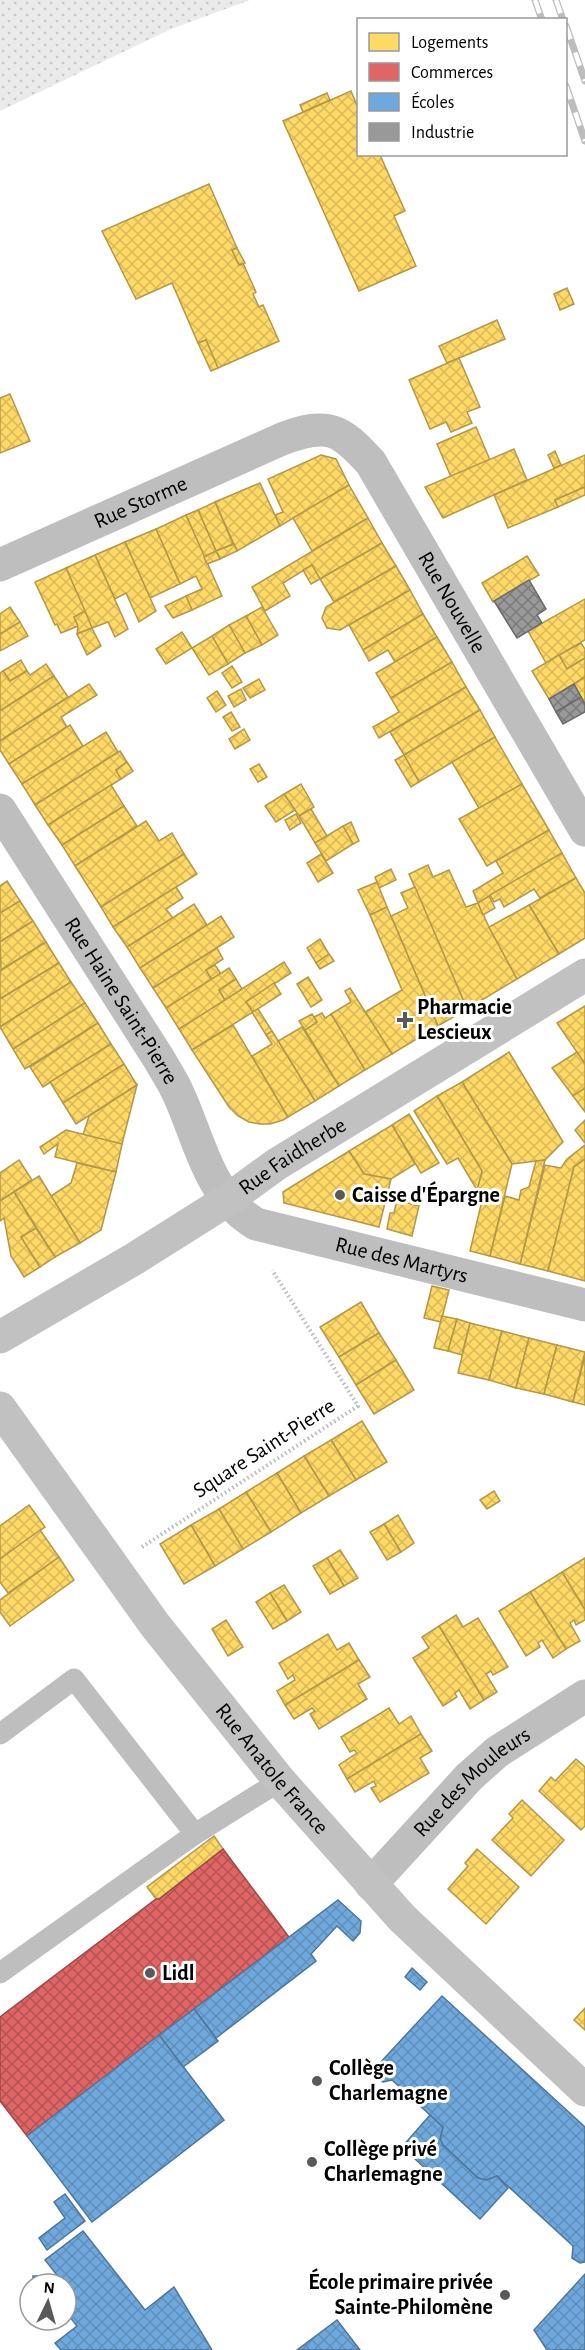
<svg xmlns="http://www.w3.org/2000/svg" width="585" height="2350" viewBox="0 0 585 2350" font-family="'Alegreya Sans',sans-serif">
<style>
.grass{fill:url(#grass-dots)}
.homes{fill:url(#homes-cross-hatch);stroke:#b29847;stroke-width:1.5}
.shops{fill:url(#shops-cross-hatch);stroke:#9d4747;stroke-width:1.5}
.schools{fill:url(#schools-cross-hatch);stroke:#4e769a;stroke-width:1.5}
.industry{fill:url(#industry-cross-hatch);stroke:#6b6b6b;stroke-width:1.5}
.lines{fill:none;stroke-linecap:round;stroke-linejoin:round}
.path{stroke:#b8b8b8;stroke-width:4;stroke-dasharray:1.5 3;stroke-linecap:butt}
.lane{stroke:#bebebe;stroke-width:21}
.street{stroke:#bebebe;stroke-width:33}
.secondary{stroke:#c1c1c1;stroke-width:33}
.rail-casing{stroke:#bdbdbd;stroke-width:7}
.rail{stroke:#fff;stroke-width:4.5;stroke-dasharray:14;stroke-linecap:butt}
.poi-dot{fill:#595959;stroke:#fff;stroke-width:2}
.labels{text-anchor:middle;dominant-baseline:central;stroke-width:6;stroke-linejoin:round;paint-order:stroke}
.street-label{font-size:22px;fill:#000;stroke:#fff}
.poi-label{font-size:22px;font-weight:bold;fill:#000;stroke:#fff;text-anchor:start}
</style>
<defs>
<pattern id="grass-dots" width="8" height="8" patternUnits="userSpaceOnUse" patternTransform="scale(1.5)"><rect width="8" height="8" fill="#eaeaea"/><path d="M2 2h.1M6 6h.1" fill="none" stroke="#c7c7c7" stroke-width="1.8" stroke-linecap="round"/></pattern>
<pattern id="homes-cross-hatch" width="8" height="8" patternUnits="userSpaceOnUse" patternTransform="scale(1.5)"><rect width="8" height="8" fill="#ffd966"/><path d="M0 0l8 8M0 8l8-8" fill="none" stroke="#d9b857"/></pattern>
<pattern id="shops-cross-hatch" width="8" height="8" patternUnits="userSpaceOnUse" patternTransform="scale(1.5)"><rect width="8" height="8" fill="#e06666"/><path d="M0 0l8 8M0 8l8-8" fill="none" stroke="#b35252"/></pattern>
<pattern id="schools-cross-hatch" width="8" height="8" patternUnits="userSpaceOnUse" patternTransform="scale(1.5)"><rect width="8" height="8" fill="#6fa8dc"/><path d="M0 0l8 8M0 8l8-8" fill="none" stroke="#5e8fbb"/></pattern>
<pattern id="industry-cross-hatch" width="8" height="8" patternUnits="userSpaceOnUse" patternTransform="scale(1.5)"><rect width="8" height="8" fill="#999"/><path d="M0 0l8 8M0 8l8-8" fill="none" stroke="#7a7a7a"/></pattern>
</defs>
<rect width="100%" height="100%" fill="#fff"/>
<path class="grass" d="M0,0H250L171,29L0,111Z"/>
<g class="homes">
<path d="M351,91L358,108V154L380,155L405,211L394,216L416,266L359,291L283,121Z"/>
<path d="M327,93L330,100L303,112L300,105Z"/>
<path d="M209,184L237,248L232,250L239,265L243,263L256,292L253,294L259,307L263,305L279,341L218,368L206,340L198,343L172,283L136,299L102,231Z"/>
<path d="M237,248L245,263L239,265L232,250Z"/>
<path d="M567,288L574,304L560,310L554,294Z"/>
<path d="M497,320L505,339L447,363L439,346Z"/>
<path d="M206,340L218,368L211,371L198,343Z"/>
<path d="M459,358L480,407L467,412L472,423L451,432L446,422L430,429L409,380Z"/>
<path d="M10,394L30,441L0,453V398Z"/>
<path d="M476,427L490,460L451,477L437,444Z"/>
<path d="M514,449L527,480L443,518L425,487Z"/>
<path d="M555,451L561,465L554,468L548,455Z"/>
<path d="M321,455L336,459L349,485L280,526L275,515L283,512L268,479Z"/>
<path d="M585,455V487L555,500L558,507L508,528L494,495Z"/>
<path d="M260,483L280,526L237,551L215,502Z"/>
<path d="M349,485L368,518L312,551L293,518Z"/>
<path d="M585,487V495L558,507L555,500Z"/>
<path d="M215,502L233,544L216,551L198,510Z"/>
<path d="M198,510L216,551L204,557L186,515Z"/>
<path d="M186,515L222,596L192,610L186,596L202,589L196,576L180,584L156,529Z"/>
<path d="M368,518L382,543L320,579L312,565L283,583L290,596L265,611L252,587Z"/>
<path d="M156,529L180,584L150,598L125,542Z"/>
<path d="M125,542L156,611L139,622L126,593L115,599L95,555Z"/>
<path d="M382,543L396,566L334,602L320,579Z"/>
<path d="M234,544L237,551L220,559L216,551Z"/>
<path d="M216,551L220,559L207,564L204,557Z"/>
<path d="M95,555L128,629L115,637L108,622L92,628L66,568Z"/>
<path d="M527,556L539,575L493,602L482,583Z"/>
<path d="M312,565L320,579L311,584L303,570Z"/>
<path d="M396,566L410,590L340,630L327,628L322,618L326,607Z"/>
<path d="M66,568L85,611L74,617L78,626L61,633L57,624L55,625L35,582Z"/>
<path d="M410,590L423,614L363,650L349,625Z"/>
<path d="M186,596L192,610L173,618L165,606Z"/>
<path d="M585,599V640L546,663L528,631Z"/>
<path d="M10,607L20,622L0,634V614Z"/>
<path d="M262,607L278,635L262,645L246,616Z"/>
<path d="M85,611L92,628L77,634L78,626L74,617Z"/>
<path d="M423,614L437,637L395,662L388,650L369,661L363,650Z"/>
<path d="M246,616L262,645L245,653L229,625Z"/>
<path d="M20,622L28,636L0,651V634Z"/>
<path d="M229,625L245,653L228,664L212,636Z"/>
<path d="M92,628L101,646L87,655L77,634Z"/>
<path d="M182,632L192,648L166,664L156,649Z"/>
<path d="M212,636L228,664L209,675L192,648Z"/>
<path d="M437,637L452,662L391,698L376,673Z"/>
<path d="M581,643L585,649V658L567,669L559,655Z"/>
<path d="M559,655L567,669L585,658V677L549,699L532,671Z"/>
<path d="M21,660L27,671L10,681L3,671Z"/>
<path d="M452,662L466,687L379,738L373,727L399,712L391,698Z"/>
<path d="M46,664L54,676L0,711V673L3,671L10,681L27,671L30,675Z"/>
<path d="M232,666L242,682L232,688L222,673Z"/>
<path d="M54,676L68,697L0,741V711Z"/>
<path d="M585,677V704L574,684Z"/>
<path d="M259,679L265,690L250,698L243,688Z"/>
<path d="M89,684L97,695L61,717L67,727L9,764L0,750V741Z"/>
<path d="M466,687L480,710L404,755L390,732Z"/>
<path d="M241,689L246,700L234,707L228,696Z"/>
<path d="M217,691L226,705L216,712L207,698Z"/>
<path d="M480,710L495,737L419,782L404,755Z"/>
<path d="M231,712L240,727L232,731L223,717Z"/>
<path d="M70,725L83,746L22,784L9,764Z"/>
<path d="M244,729L250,740L235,749L229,739Z"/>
<path d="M106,732L118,752L35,805L22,784Z"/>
<path d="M495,737L522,784L480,810L452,762Z"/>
<path d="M120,751L127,762L116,770L121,779L48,825L35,805Z"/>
<path d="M404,755L419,782L411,787L395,760Z"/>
<path d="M127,762L133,771L121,779L116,770Z"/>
<path d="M259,764L267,777L258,782L250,769Z"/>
<path d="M301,784L314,807L299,816L284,794Z"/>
<path d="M522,784L549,830L487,866L459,819Z"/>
<path d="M111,785L124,806L62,845L48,825Z"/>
<path d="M284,794L295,810L276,822L265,806Z"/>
<path d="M124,806L137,826L75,866L62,845Z"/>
<path d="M311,809L327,836L315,843L299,816Z"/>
<path d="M296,814L301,823L290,830L285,820Z"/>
<path d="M146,821L159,841L172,833L184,854L101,907L75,866Z"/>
<path d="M351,822L359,841L353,844L343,826Z"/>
<path d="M343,826L353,844L326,861L315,843Z"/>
<path d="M549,830L562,853L478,903L473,891L503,873L496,861Z"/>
<path d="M562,853L576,878L540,898L534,889L504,907L500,899L494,902L490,895Z"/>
<path d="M184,854L197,874L113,927L101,907Z"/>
<path d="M321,854L333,873L318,882L307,863Z"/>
<path d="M428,865L433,877L449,870L466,907L478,903L489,927L517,979L467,1009L409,874Z"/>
<path d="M391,869L396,880L379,888L375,877Z"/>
<path d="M576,878L585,893V938L559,954L529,905Z"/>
<path d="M7,881L20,901L0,913V886Z"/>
<path d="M377,882L387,907L370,915L358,890Z"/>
<path d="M176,887L183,898L166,909L173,918L127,947L113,927Z"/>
<path d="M415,887L467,1009L438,1026L391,916L408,908L401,893Z"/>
<path d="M489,896L495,908L483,915L478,903Z"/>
<path d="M20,901L33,921L0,942V913Z"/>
<path d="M194,904L207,925L140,968L127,947Z"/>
<path d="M529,905L559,954L517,979L489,927Z"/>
<path d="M387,907L438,1026L392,1054L365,1012L402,990L370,915Z"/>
<path d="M221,916L234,937L153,988L140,968Z"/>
<path d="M33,921L46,942L1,970L0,942Z"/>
<path d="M320,939L329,954L316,963L307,948Z"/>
<path d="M46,942L59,963L0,999V971Z"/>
<path d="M217,948L223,959L206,970L212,980L166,1008L153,988Z"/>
<path d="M329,954L334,961L320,969L316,963Z"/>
<path d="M284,962L291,973L246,1002L253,1012L192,1050L179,1029Z"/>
<path d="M59,963L71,982L0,1027V999Z"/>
<path d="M215,965L221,974L212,980L206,970Z"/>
<path d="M229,968L236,979L219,990L225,1000L179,1029L166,1008Z"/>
<path d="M308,977L322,1000L311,1007L297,984Z"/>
<path d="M236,979L242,989L225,1000L219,990Z"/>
<path d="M71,982L85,1003L13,1049L0,1027Z"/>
<path d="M274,983L281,994L253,1012L246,1002Z"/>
<path d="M350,988L392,1054L365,1070L331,1014L351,1002L345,991Z"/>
<path d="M85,1003L98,1023L25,1069L13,1049Z"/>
<path d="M585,1006V1064L557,1023Z"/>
<path d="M258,1009L272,1031L266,1035L252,1012Z"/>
<path d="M322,1013L325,1018L331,1014L365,1070L339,1086L305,1030L317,1022L314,1017Z"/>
<path d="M312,1014L317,1022L305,1030L299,1021Z"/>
<path d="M98,1023L111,1044L43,1087L30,1067Z"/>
<path d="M233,1025L288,1117L283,1120L270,1124H260L249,1122L238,1116L229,1107L192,1050Z"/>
<path d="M302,1027L339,1086L315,1101L278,1041Z"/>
<path d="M272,1031L315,1101L288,1117L252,1056L272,1044L266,1035Z"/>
<path d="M111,1044L124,1064L63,1103L50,1082Z"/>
<path d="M509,1052L563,1142L545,1160L512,1164L462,1082Z"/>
<path d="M577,1052L585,1064V1088L573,1096L552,1068Z"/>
<path d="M124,1064L137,1085L76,1124L63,1103Z"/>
<path d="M462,1082L512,1164L490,1256L470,1251L484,1192L477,1190L482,1171L437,1096Z"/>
<path d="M137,1085L122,1144L83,1135L89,1116Z"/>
<path d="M585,1088V1112L573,1096Z"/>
<path d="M437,1096L482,1171L477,1190L458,1158L447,1164L414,1111Z"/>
<path d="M409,1114L439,1163L421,1173L392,1125Z"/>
<path d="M585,1120V1143L575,1130Z"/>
<path d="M392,1125L415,1164L391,1179L364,1174L349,1151Z"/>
<path d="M66,1130L122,1144L116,1172L55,1157L58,1144L44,1154L40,1147Z"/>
<path d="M585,1145V1159L574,1167L548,1271L520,1264L545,1165L561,1168L567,1159Z"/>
<path d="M349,1151L364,1174L391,1179L379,1227L284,1203L283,1192Z"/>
<path d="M585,1159V1281L548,1271L574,1167Z"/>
<path d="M19,1160L32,1180L0,1201V1173Z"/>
<path d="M545,1160L520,1264L490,1256L505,1196L519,1200L521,1190L529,1187L536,1161Z"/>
<path d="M77,1163L116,1172L101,1230L80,1243L51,1196L71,1183Z"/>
<path d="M39,1176L80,1243L55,1257L14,1192Z"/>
<path d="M14,1192L36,1228L21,1237L40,1267L24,1277L11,1256L4,1218L0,1221V1201Z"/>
<path d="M397,1200L419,1206L412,1236L387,1229L390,1213H394Z"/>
<path d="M36,1228L55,1257L40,1267L21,1237Z"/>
<path d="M432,1286L449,1290L441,1322L424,1318Z"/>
<path d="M361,1302L379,1333L339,1357L320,1327Z"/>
<path d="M442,1316L457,1319L448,1351L434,1348Z"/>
<path d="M457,1319L470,1323L462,1355L448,1351Z"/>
<path d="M470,1323L502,1331L489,1380L458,1373Z"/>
<path d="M502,1331L529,1338L516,1388L489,1380Z"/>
<path d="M379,1333L396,1360L356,1385L339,1357Z"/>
<path d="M529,1338L557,1345L544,1394L516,1388Z"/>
<path d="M557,1345L585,1352L573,1402L544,1394Z"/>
<path d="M585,1356V1405L573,1402Z"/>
<path d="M396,1360L414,1390L374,1414L356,1385Z"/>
<path d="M362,1421L387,1462L356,1480L331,1440Z"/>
<path d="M331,1440L356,1480L329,1496L304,1456Z"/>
<path d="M304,1456L329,1496L301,1513L277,1473Z"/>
<path d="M277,1473L301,1513L271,1532L246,1492Z"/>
<path d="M494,1491L500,1501L487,1509L480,1500Z"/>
<path d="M246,1492L271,1532L243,1549L219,1509Z"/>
<path d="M29,1505L45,1527L0,1559V1526Z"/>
<path d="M219,1509L243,1549L215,1566L191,1525Z"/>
<path d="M398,1515L414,1543L401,1552L384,1524Z"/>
<path d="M384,1524L401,1552L387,1560L370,1532Z"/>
<path d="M191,1525L215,1566L184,1584L160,1544Z"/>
<path d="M40,1530L59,1557L8,1593L0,1582V1559Z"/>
<path d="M340,1550L358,1578L344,1586L327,1558Z"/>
<path d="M59,1557L74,1580L10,1626L0,1612V1600Z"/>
<path d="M327,1558L344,1586L330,1594L313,1566Z"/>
<path d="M585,1558V1610L562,1572Z"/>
<path d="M562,1572L585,1610V1620L576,1625L574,1620L570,1623L580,1641L566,1649L530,1592Z"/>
<path d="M284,1585L301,1612L287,1621L270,1593Z"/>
<path d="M530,1592L566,1649L553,1658L542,1640L538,1643L540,1647L526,1656L499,1611Z"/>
<path d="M270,1593L287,1621L273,1629L256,1602Z"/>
<path d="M456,1615L463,1627L478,1618L508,1667L493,1675L491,1671L486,1674L497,1692L484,1700L439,1626Z"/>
<path d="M226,1620L243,1647L228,1656L212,1629Z"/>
<path d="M439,1626L484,1700L470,1709L459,1690L455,1693L457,1697L443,1706L413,1658L429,1648L422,1637Z"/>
<path d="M328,1634L337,1650L349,1643L359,1660L285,1705L277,1691L295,1680L293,1675L288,1679L279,1663Z"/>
<path d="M359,1660L370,1677L358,1684L367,1699L319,1729L310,1714L315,1711L312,1708L294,1719L285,1705Z"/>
<path d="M389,1708L399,1724L411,1716L421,1734L347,1779L339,1765L357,1753L354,1750L350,1752L341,1737Z"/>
<path d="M421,1734L432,1751L420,1758L429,1773L380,1802L371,1788L376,1786L374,1781L355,1792L347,1779Z"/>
<path d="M576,1759L585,1767V1826L581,1830L539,1791L551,1777L555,1781Z"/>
<path d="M522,1800L564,1840L531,1876L492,1840L513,1818L509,1814Z"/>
<path d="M214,1836L223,1849L159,1899H156L147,1887Z"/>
<path d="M477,1849L519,1887L486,1924L448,1889L468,1866L465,1863Z"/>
<path d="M585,2008V2030L574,2020Z"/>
</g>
<path class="shops" d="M223,1849L289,1937L27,2136L0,2101V2017L156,1899H159Z"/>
<g class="schools">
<path d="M338,1900L361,1921L360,1933L353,1941L337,1926L311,1954L316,1961L216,2038L194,2009Z"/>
<path d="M412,1968L427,1982L420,1990L405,1977Z"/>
<path d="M442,1996L585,2127V2262L580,2263L572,2258L573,2246L497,2176L487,2180L478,2178L443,2145L440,2139L443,2127L392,2080L383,2082L376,2078L375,2074L377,2066Z"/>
<path d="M194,2009L218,2041L183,2067L159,2035Z"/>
<path d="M159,2035L224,2120L92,2222L27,2136Z"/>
<path d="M430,2115L443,2127L440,2139L443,2145L478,2178L487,2180L497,2176L508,2188L480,2219L402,2147Z"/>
<path d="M65,2194L85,2221L47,2250L39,2238L65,2218L54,2202Z"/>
<path d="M83,2231L145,2310L174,2287L212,2350H61L55,2343L77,2326L66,2312V2297L71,2293L66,2284H64L45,2260Z"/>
<path d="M585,2274V2350H547L534,2330Z"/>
<rect x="33" y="2276" width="15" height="8"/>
<path d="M337,2320L360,2350H297Z"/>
</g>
<g class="industry">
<path d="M529,580L546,609L537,615L542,623L517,638L494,601Z"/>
<path d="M574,684L581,697L556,712L549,699Z"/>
<path d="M581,697L585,704V712L563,724L556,712Z"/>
</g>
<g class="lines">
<path class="path" d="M142,1547L358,1406L272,1270"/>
<g class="lane">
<path d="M0,1734L74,1679L195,1834"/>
<path d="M0,1973L195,1834L280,1781"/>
</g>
<g class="street">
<path id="s1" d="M0,565L282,439C327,422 340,428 371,463L585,830"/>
<path id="s2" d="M0,810L159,1059C165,1070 172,1080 177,1091C200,1139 207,1195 256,1224L585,1305"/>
<path id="s3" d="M371,1884L469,1777L497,1752L585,1696"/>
</g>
<g class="secondary">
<path id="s4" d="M0,1337L134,1259L226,1201L277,1164L585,975"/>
<path id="s5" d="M0,1408L155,1625L280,1781L402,1918L585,2090"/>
</g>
<defs>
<g id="rail">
<path d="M535,0L542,20"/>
<path d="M556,0L563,20"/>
<path d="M566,26L585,81"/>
<path d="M566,86L585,141"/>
</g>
</defs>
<use href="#rail" class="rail-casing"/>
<use href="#rail" class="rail"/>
</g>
<g class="poi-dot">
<path d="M402 1011h6v6h6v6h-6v6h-6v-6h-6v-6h6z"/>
<circle cx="340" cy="1195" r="6"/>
<circle cx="150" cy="1973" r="6"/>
<circle cx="317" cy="2081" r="6"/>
<circle cx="312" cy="2162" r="6"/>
<circle cx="505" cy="2295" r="6"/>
</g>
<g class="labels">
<g class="street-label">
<text stroke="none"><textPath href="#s1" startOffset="154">Rue Storme</textPath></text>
<text stroke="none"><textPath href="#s1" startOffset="572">Rue Nouvelle</textPath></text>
<text stroke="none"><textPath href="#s2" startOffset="226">Rue Haine Saint-Pierre</textPath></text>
<text stroke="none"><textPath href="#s4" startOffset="344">Rue Faidherbe</textPath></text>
<text stroke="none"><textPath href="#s2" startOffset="640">Rue des Martyrs</textPath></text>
<text transform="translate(264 1448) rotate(-33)">Square Saint-Pierre</text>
<text stroke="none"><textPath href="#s5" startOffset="452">Rue Anatole France</textPath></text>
<text stroke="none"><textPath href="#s3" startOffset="144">Rue des Mouleurs</textPath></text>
</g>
<g class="poi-label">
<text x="417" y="1007">Pharmacie<tspan x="417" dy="25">Lescieux</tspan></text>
<text x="352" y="1195">Caisse d'Épargne</text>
<text x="162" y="1973">Lidl</text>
<text x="329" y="2068">Collège<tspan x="329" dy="25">Charlemagne</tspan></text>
<text x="324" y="2149">Collège privé<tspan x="324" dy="25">Charlemagne</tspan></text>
<text x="493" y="2282" text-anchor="end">École primaire privée<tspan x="493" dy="25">Sainte-Philomène</tspan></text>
</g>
</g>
<rect x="357" y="18" width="210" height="138" fill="#ffffff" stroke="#999999" stroke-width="1.5"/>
<rect x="369" y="33" width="30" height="18" fill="#ffd966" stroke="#999999" stroke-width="1.5"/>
<text x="411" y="48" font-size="18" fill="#000000">Logements</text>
<rect x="369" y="63" width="30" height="18" fill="#e06666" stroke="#999999" stroke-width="1.5"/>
<text x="411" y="78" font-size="18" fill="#000000">Commerces</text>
<rect x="369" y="93" width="30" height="18" fill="#6fa8dc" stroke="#999999" stroke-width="1.5"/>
<text x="411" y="108" font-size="18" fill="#000000">Écoles</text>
<rect x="369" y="123" width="30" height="18" fill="#999999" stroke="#999999" stroke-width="1.5"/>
<text x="411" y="138" font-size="18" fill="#000000">Industrie</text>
<g transform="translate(48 2302) rotate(5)"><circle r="28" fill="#ffffff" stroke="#999999" stroke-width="1.5"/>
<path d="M0-4.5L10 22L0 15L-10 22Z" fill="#595959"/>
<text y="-9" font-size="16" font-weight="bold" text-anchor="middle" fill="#000000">N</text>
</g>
</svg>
